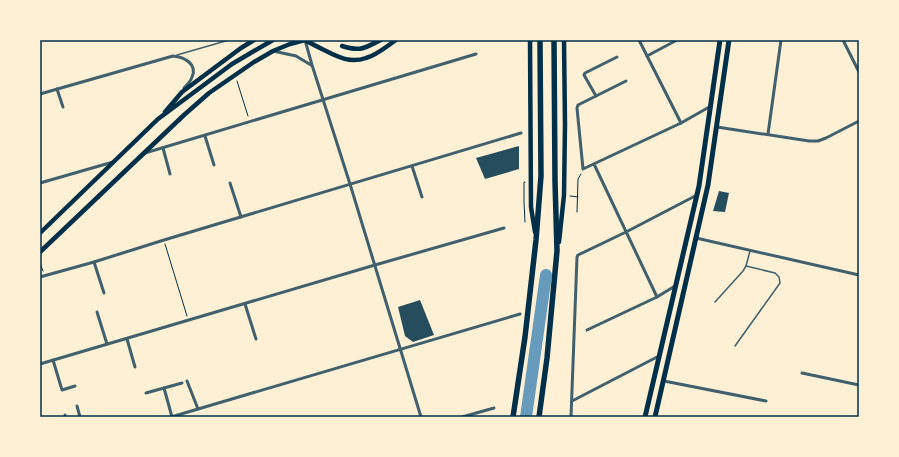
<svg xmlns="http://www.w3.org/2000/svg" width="899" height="457" viewBox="0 0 899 457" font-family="'PT Sans Narrow',sans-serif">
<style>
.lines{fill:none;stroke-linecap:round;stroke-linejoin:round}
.river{stroke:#669bbc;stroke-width:12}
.building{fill:#264d5e}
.path{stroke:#003049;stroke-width:1}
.service{stroke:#3f606c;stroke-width:1.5}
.minor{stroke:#3f606c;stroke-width:3}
.secondary{stroke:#003049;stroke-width:4.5}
.primary{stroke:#003049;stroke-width:5}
.trunk{stroke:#003049;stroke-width:5.5}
.neatline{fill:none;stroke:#003049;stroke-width:1.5}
</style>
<rect width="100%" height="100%" fill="#fdf0d5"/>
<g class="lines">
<path class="river" d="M526,417L546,275"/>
</g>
<g class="building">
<path d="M519,146V169L485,179L476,158Z"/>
<path d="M719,191L729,193L725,212L713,211Z"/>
<path d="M420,300L434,335L413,342L405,336L398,307Z"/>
</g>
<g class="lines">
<g class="path">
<path d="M237,81L248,116"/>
<path d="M570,196L578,197"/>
<path d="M577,212L578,179L581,174"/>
<path d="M525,222L524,202V182H525"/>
<path d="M165,244L187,316"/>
<path d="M40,263L43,271"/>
</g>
<g class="service">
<path d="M177,55L229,40"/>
<path d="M715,302L743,271L746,266L750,251"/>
<path d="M735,346L780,283L779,277L775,273L746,266"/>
</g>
<g class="minor">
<path d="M305,40L312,65L350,184L421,417"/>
<path d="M639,40L681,123"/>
<path d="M843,40L859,72"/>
<path d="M273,51L296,56L311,65"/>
<path d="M647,56L677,40"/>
<path d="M626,81L578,105L577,108L583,169L681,123L711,106"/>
<path d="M57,89L63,107"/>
<path d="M40,94L173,56C184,57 198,64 192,77C191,81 187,85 184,88"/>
<path d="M596,96L584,75L585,73L617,57"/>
<path d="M717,127L809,141H818L826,138L859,121"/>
<path d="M768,134L781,40"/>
<path d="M205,136L214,165"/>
<path d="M163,148L170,174"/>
<path d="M145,153L476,54"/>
<path d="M594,164L657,297"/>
<path d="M412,166L422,197"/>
<path d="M40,183L113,162"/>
<path d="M230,183L241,217"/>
<path d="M696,238L859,275"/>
<path d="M94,262L104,293"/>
<path d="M40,277L94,262L164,240L521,133"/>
<path d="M245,304L256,339"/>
<path d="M97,312L107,344"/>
<path d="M587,330L657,297L675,286"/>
<path d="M127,339L135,367"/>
<path d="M53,360L62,390L75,386"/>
<path d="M40,364L375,265L504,228"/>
<path d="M802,373L859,385"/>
<path d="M187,381L198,409"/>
<path d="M664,381L766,401"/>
<path d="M164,388L182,383"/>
<path d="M146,393L164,388L172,417"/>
<path d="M572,401L659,356"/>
<path d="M77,406L80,417"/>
<path d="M65,415V417"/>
<path d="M171,417L520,314"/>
<path d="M462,417L494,408"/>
<path d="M571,417L577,257L578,255L626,232L697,195"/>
</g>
<g class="secondary">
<path d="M305,40C310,43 316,46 322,49C336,56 349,64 366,58C377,55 387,46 396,40"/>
<path d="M530,40L531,207L535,232"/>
<path d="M342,46C361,52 364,48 381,40"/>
<path d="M165,112L182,92L241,48L254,40"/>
<path d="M40,233L158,119L232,64L254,51L273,40"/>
<path d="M559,242L564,195L565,125L564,40"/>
<path d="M40,252L184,115L209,93L254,62L273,51L290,44L305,40"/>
</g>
<g class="primary">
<path d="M645,417L699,186L720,40"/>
<path d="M655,417L708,185L729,40"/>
</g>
<g class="trunk">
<path d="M513,417L525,337L536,240L541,176L540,40"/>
<path d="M539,417L547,358L557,251L555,181L554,40"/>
</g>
</g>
<rect width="899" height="457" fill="none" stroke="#fdf0d5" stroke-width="82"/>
<rect x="41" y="41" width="817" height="375" class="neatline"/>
</svg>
